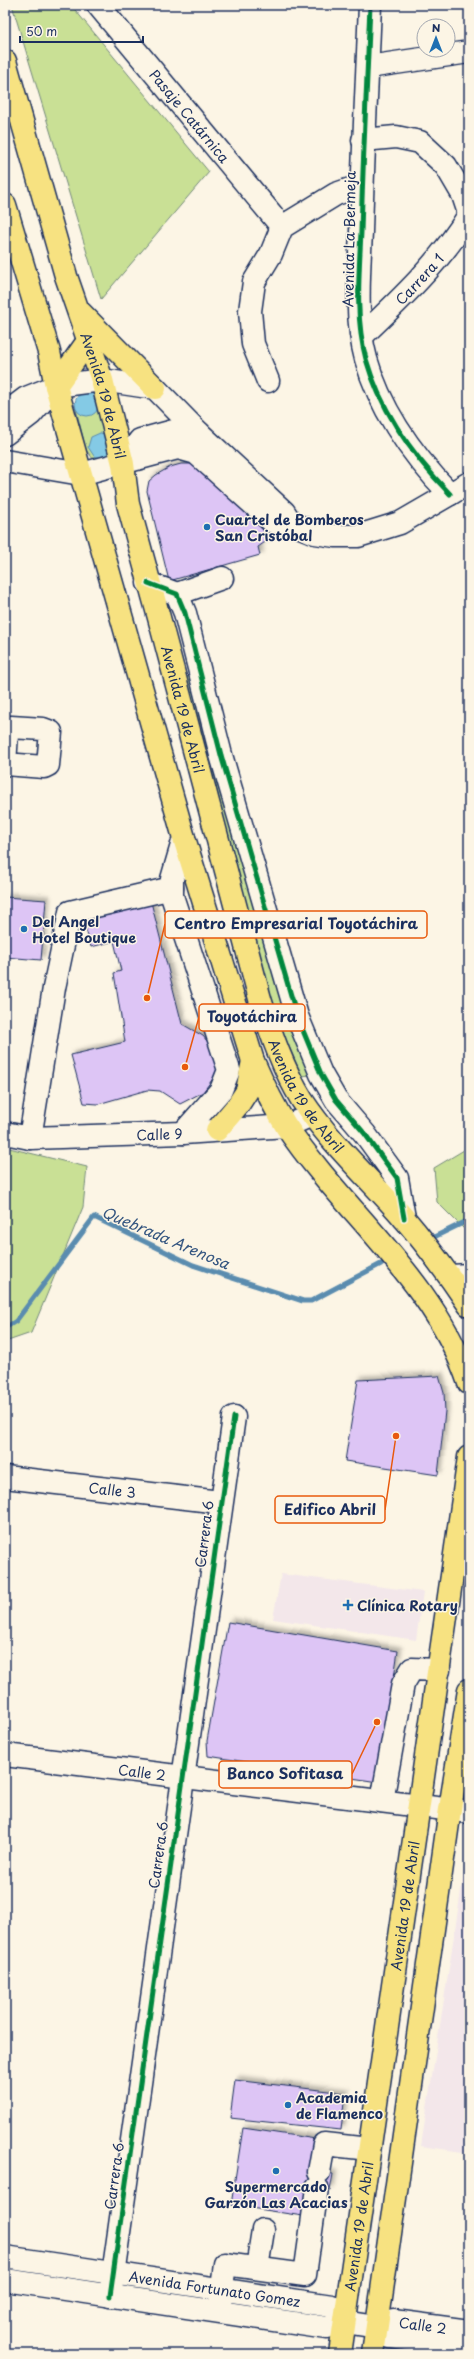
<svg xmlns="http://www.w3.org/2000/svg" width="474" height="2359" viewBox="0 0 474 2359" font-family="'Playpen Sans',sans-serif">
<style>
.built{fill:#f3e7ea}
.green{fill:#c9e095;stroke:#72887a}
.water{fill:#84cae5;stroke:#5a8caf}
.lines{fill:none;stroke-linecap:round;stroke-linejoin:round}
.stream{stroke:#5a8caf;stroke-width:5}
.building{fill:#ddc5f5;stroke:#1b2f5e;filter:url(#shadow)}
.minor-casing{stroke:#1b2f5e;stroke-width:25}
.major-casing{stroke:#1b2f5e;stroke-width:25}
.minor{stroke:#fcf5e5;stroke-width:22}
.major{stroke:#f7e281;stroke-width:22}
.cycleway-casing{stroke:#fcf5e5;stroke-width:8}
.cycleway{stroke:#00873e;stroke-width:5}
.poi-dot{fill:#1f6fb2;stroke:#fcf5e5;stroke-width:1.5}
.labels{text-anchor:middle;dominant-baseline:central;stroke-width:3;stroke-linejoin:round;paint-order:stroke}
.street-label{font-size:14px;fill:#1b2f5e;stroke:#fcf5e5}
.poi-label{font-size:14px;font-weight:bold;fill:#1b2f5e;stroke:#fcf5e5;text-anchor:start}
.water-label{font-size:15px;font-style:italic;fill:#355680;stroke:#fcf5e5}
.leader{fill:none;stroke:#e8590c;stroke-width:1.5}
.callout-dot{fill:#e8590c;stroke:#fcf5e5;stroke-width:1.5}
.callout{fill:#fcf5e5;stroke:#e8590c;stroke-width:1.5}
.callout-label{font-size:15px;text-anchor:middle;font-weight:bold;fill:#1b2f5e}
</style>
<defs>
<filter id="shadow"><feDropShadow dx="3.5" dy="-3.5" stdDeviation="2" flood-color="#0004"/></filter>
</defs>
<rect width="100%" height="100%" fill="#fcf5e5"/>
<filter id="ink" filterUnits="userSpaceOnUse"><feTurbulence type="fractalNoise" baseFrequency=".025" numOctaves="2"/><feDisplacementMap in="SourceGraphic" scale="8" xChannelSelector="R" yChannelSelector="G"/><feConvolveMatrix kernelMatrix="1 2 1 2 8 2 1 2 1" color-interpolation-filters="sRGB"/></filter>
<g filter="url(#ink)">
<g class="built">
<path d="M281,1574L423,1592L416,1640L273,1619Z"/>
<path d="M469,1840V2153L421,2146Z"/>
</g>
<g class="green">
<path d="M12,5H71L209,172L101,299Z"/>
<path d="M94,392L110,456L94,460L86,450L75,405C77,393 84,393 94,392Z"/>
<path d="M189,676L285,1014L310,1075L302,1076L278,1021L183,678Z"/>
<path d="M5,1147L87,1167L83,1207L31,1333L5,1342Z"/>
<path d="M469,1147V1234L437,1202L434,1168Z"/>
</g>
<g class="water">
<circle cx="87" cy="404" r="12"/>
<path d="M100,433L106,434L109,453L101,458L94,456L88,447L91,437Z"/>
</g>
<g class="lines">
<g class="stream">
<path d="M432,1238L469,1220"/>
<path d="M5,1328L16,1321L94,1217L193,1265L303,1301H311L381,1264"/>
</g>
</g>
<g class="building">
<path d="M181,464H195L271,538L258,547L260,555L169,581L147,491L149,481L156,475L170,467Z"/>
<path d="M5,897L46,900L41,960L5,957Z"/>
<path d="M151,902L182,1024L203,1036L211,1046L218,1072L203,1092L180,1104L160,1091L147,1090L98,1104L84,1103L71,1055L125,1042L114,973L121,971L114,941L91,947L83,919Z"/>
<path d="M439,1376L444,1393L445,1411L438,1475L345,1461L358,1380Z"/>
<path d="M228,1622L398,1651L378,1782L208,1756L207,1741Z"/>
<path d="M235,2080L345,2093L341,2130L230,2118Z"/>
<path d="M243,2128L316,2139L319,2172L333,2174L330,2191L317,2188L303,2216L231,2205Z"/>
</g>
<g class="lines">
<defs>
<g id="minor">
<path id="s1" d="M98,5L282,227"/>
<path d="M370,5C367,81 363,157 361,232C359,274 355,319 366,359C381,412 413,456 450,494"/>
<path d="M368,67L469,52"/>
<path d="M363,140L396,137L420,142L446,166L463,195L469,213"/>
<path id="s2" d="M362,336C401,299 441,261 469,215"/>
<path d="M268,381L253,344L250,311L254,282L271,254L282,227L336,194L362,185"/>
<path d="M5,414L26,398L56,386L102,380L155,388L199,433L284,512L291,523"/>
<path d="M5,434L31,414L52,390"/>
<path d="M5,461L81,474L178,448L196,453L273,522L291,523L315,533L335,536H358L400,523L469,483"/>
<path d="M123,464L140,440L173,431L199,433"/>
<path d="M148,583L177,594L185,613L221,755L297,1016L321,1074L336,1100L365,1134L397,1178L404,1218"/>
<path d="M177,594L222,578"/>
<path d="M5,763V764L44,767L48,765L51,732L43,729L11,727L7,734L5,764"/>
<path id="s3" d="M5,1133L30,1138L183,1133L287,1126L312,1115"/>
<path d="M183,1133L221,1090L229,1070L172,896V879L184,838"/>
<path d="M30,1138L54,988L70,912L172,888"/>
<path d="M450,1276L469,1275"/>
<path id="s4" d="M5,1477L220,1502"/>
<path id="s5" d="M5,1755L469,1812"/>
<path d="M382,1801L403,1684L412,1669L439,1670"/>
<path d="M319,2172L324,2144L369,2149"/>
<path id="s6" d="M5,2257L332,2306L345,2322"/>
<path d="M257,2268L263,2230"/>
<path id="s7" d="M5,2280L327,2328L345,2322L377,2327L394,2321L469,2331"/>
<path d="M110,2296L234,1417"/>
<path d="M220,2303L225,2264L305,2275L317,2188"/>
<path d="M377,2327L390,2337L469,2347"/>
</g>
<g id="major">
<path id="s8" d="M5,61L66,276L102,380L123,464L128,504L161,625L260,999C271,1034 283,1069 302,1100C330,1143 370,1179 403,1217C427,1245 449,1275 469,1305"/>
<path d="M5,205L49,352L56,386L184,838L253,1061C263,1084 273,1105 286,1126C345,1214 434,1279 469,1383"/>
<path d="M81,313L155,388"/>
<path d="M56,386L88,341"/>
<path d="M217,1130L238,1105L247,1091L253,1061"/>
<path id="s9" d="M340,2354L469,1457"/>
<path d="M373,2354L450,1809L469,1690"/>
</g>
</defs>
<use href="#minor" class="minor-casing"/>
<use href="#major" class="major-casing"/>
<use href="#minor" class="minor"/>
<use href="#major" class="major"/>
<defs>
<g id="cycleway">
<path d="M370,5C367,81 363,157 361,232C359,274 355,319 366,359C381,412 413,456 450,494"/>
<path d="M148,583L177,594L185,613L221,755L297,1016L321,1074L336,1100L365,1134L397,1178L404,1218"/>
<path d="M110,2296L234,1417"/>
</g>
</defs>
<use href="#cycleway" class="cycleway-casing"/>
<use href="#cycleway" class="cycleway"/>
</g>
</g>
<g class="poi-dot">
<circle cx="207" cy="527" r="4"/>
<circle cx="24" cy="929" r="4"/>
<path d="M346 1599h4v4h4v4h-4v4h-4v-4h-4v-4h4z"/>
<circle cx="288" cy="2105" r="4"/>
<circle cx="276" cy="2171" r="4"/>
</g>
<g class="labels">
<g class="street-label">
<text stroke="none"><textPath href="#s1" startOffset="144">Pasaje Catárnica</textPath></text>
<text transform="translate(349 239) rotate(-89)">Avenida La Bermeja</text>
<text stroke="none"><textPath href="#s2" startOffset="81">Carrera 1</textPath></text>
<text stroke="none"><textPath href="#s8" startOffset="349">Avenida 19 de Abril</textPath></text>
<text stroke="none"><textPath href="#s8" startOffset="673">Avenida 19 de Abril</textPath></text>
<text stroke="none"><textPath href="#s8" startOffset="1081">Avenida 19 de Abril</textPath></text>
<text stroke="none"><textPath href="#s3" startOffset="155">Calle 9</textPath></text>
<text stroke="none"><textPath href="#s4" startOffset="108">Calle 3</textPath></text>
<text transform="translate(204 1534) rotate(-83)">Carrera 6</text>
<text stroke="none"><textPath href="#s5" startOffset="138">Calle 2</textPath></text>
<text transform="translate(158 1855) rotate(-82)">Carrera 6</text>
<text stroke="none"><textPath href="#s9" startOffset="453">Avenida 19 de Abril</textPath></text>
<text transform="translate(114 2176) rotate(-82)">Carrera 6</text>
<text stroke="none"><textPath href="#s9" startOffset="129">Avenida 19 de Abril</textPath></text>
<text stroke="none"><textPath href="#s6" startOffset="212">Avenida Fortunato Gomez</textPath></text>
<text stroke="none"><textPath href="#s7" startOffset="424">Calle 2</textPath></text>
</g>
<g class="poi-label">
<text x="215" y="519">Cuartel de Bomberos<tspan x="215" dy="16">San Cristóbal</tspan></text>
<text x="32" y="921">Del Angel<tspan x="32" dy="16">Hotel Boutique</tspan></text>
<text x="357" y="1605">Clínica Rotary</text>
<text x="296" y="2097">Academia<tspan x="296" dy="16">de Flamenco</tspan></text>
<text x="276" y="2186" text-anchor="middle">Supermercado<tspan x="276" dy="16">Garzón Las Acacias</tspan></text>
</g>
<g class="water-label">
<text transform="translate(166 1237) rotate(23)">Quebrada Arenosa</text>
</g>
</g>
<path class="leader" d="M147 998L165 924M185 1067L199 1017M396 1436L385 1510M377 1722L352 1774"/>
<g class="callout-dot">
<circle cx="147" cy="998" r="4"/>
<circle cx="185" cy="1067" r="4"/>
<circle cx="396" cy="1436" r="4"/>
<circle cx="377" cy="1722" r="4"/>
</g>
<g class="callout">
<rect x="165" y="911" width="262" height="27" rx="4"/>
<rect x="199" y="1004" width="106" height="27" rx="4"/>
<rect x="275" y="1496" width="110" height="27" rx="4"/>
<rect x="219" y="1761" width="133" height="27" rx="4"/>
</g>
<g class="callout-label">
<text x="296" y="929">Centro Empresarial Toyotáchira</text>
<text x="252" y="1022">Toyotáchira</text>
<text x="330" y="1515">Edifico Abril</text>
<text x="285" y="1779">Banco Sofitasa</text>
</g>
<rect width="474" height="2359" fill="none" stroke="#fcf5e5" stroke-width="20"/>
<rect x="10" y="10" width="454" height="2339" fill="none" stroke="#1b2f5e" stroke-width="1.5" filter="url(#ink)"/>
<g transform="translate(436 38)"><circle r="19" fill="#fcf5e5" stroke="#a2a6af"/>
<path d="M0-3L7 15L0 10L-7 15Z" fill="#1f6fb2"/>
<text y="-6" font-size="11" font-weight="bold" text-anchor="middle" fill="#1b2f5e">N</text>
</g>
<path d="M20 36v6h123v-6" fill="none" stroke="#1b2f5e" stroke-width="2"/>
<text x="26" y="36" font-size="12" fill="#1b2f5e" stroke="#fcf5e5" stroke-width="3" paint-order="stroke">50 m</text>
</svg>
